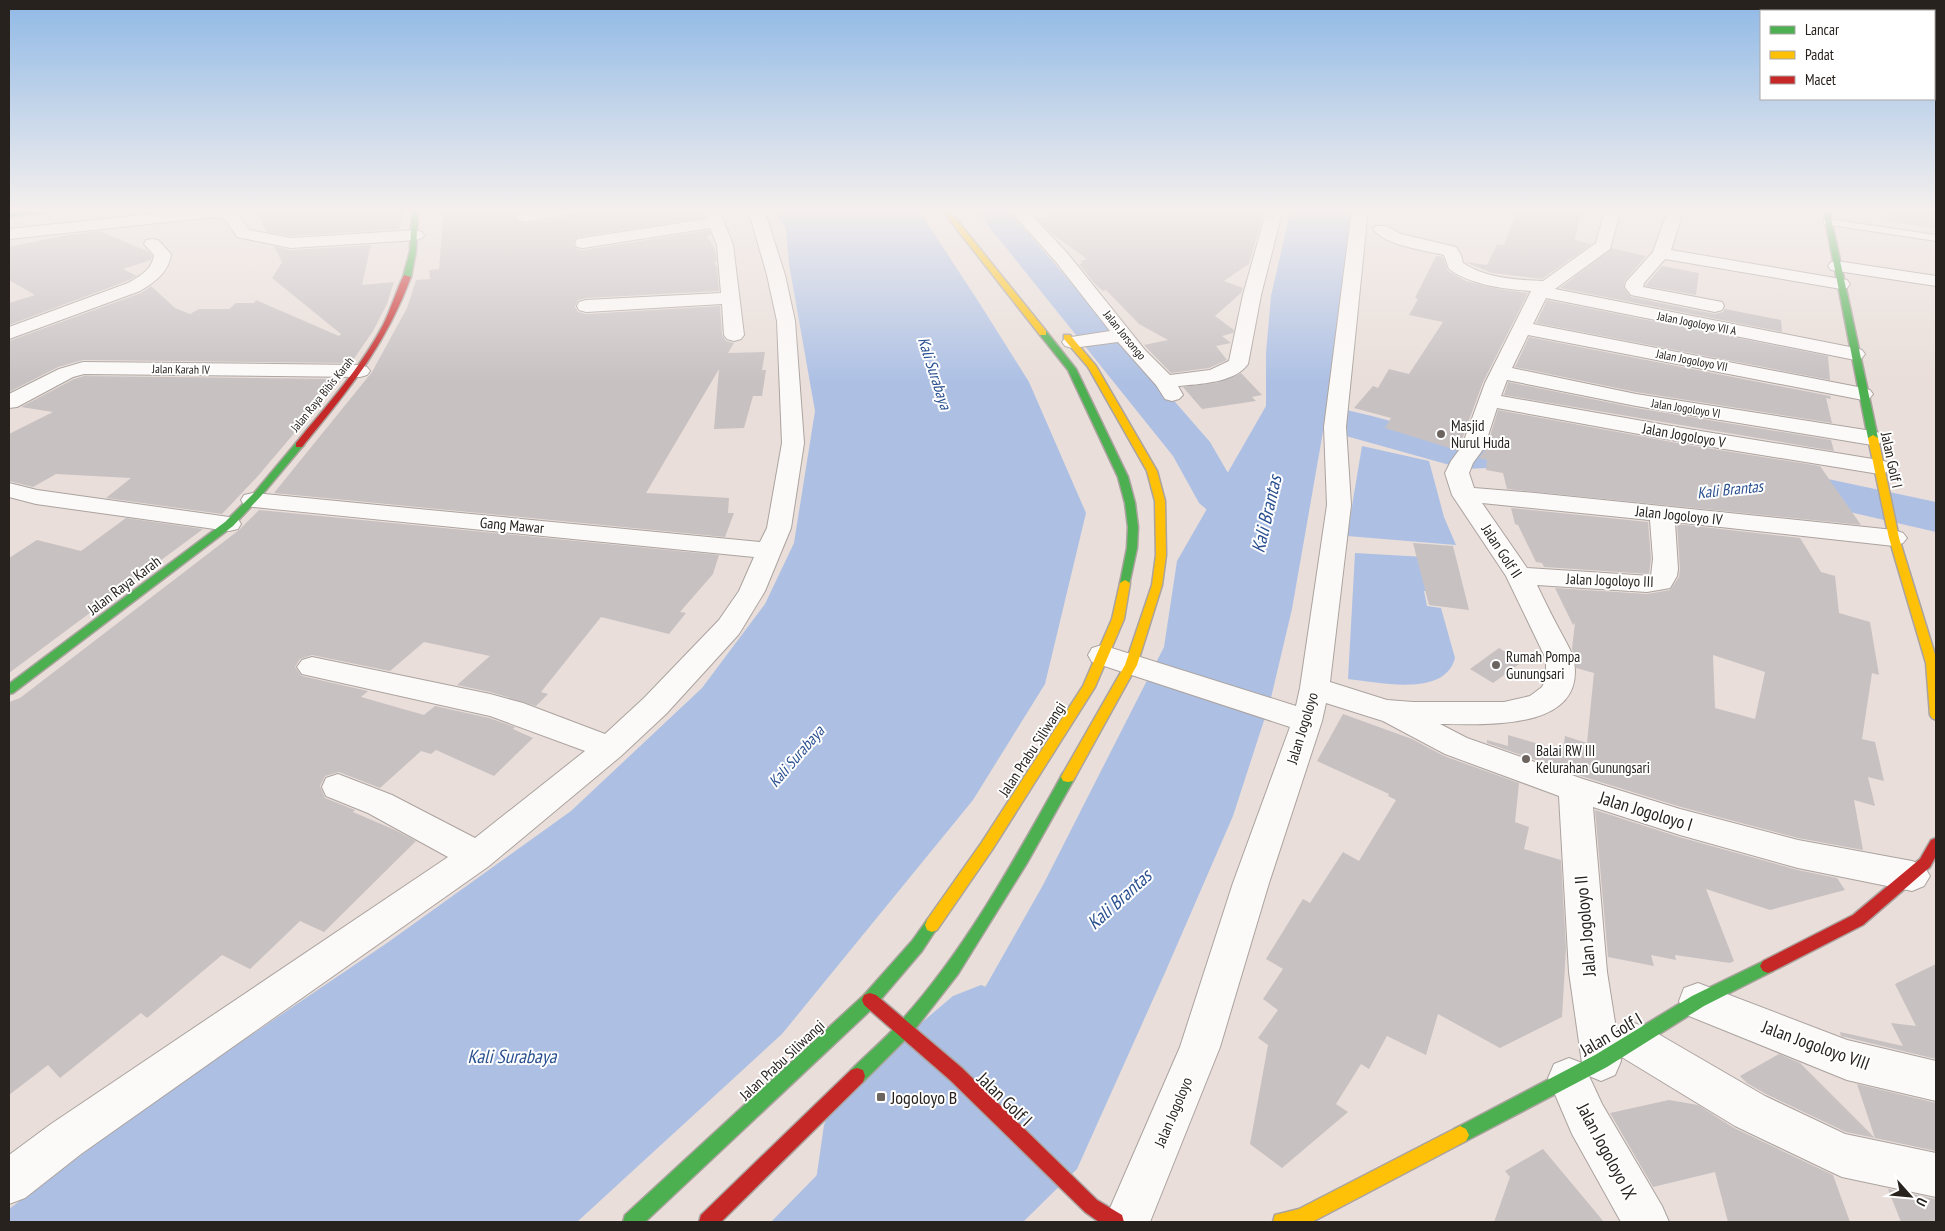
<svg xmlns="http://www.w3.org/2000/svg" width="1945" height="1231" viewBox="0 0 1945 1231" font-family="'PT Sans Narrow',sans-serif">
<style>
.green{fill:#cccbb4}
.water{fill:#adc0e4}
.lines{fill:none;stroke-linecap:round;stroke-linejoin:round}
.river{fill:#adc0e4;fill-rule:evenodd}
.building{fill:#c7c1c2;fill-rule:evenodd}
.lane-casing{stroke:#aba39f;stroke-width:2}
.street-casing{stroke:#aba39f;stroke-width:2}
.fast-casing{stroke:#aba39f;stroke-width:3}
.slow-casing{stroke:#aba39f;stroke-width:3}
.jam-casing{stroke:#aba39f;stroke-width:3}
.lane{fill:#fcfaf9;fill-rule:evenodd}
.street{fill:#fcfaf9;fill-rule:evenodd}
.fast{fill:#4caf50;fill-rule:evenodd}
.slow{fill:#ffc107;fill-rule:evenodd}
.jam{fill:#c62828;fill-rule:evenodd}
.poi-dot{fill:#6c645f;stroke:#fff;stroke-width:2}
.labels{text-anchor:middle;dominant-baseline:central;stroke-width:4;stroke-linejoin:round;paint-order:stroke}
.far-street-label{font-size:12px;fill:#28221e;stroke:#fff}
.poi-label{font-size:15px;fill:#28221e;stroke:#fff;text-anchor:start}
.street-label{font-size:15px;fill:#28221e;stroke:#fff}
.water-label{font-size:16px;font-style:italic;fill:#2a5090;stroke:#fff}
.near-street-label{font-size:18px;fill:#28221e;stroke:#fff}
.near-poi-label{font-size:18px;fill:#28221e;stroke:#fff;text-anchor:start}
.near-water-label{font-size:19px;font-style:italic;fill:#2a5090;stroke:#fff}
</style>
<rect width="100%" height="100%" fill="#e9ded9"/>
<path class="green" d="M1884,209H1936V229L1887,221Z"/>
<g class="water">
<path d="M774,209H918L980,304L1029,382L1086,513L1045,684L973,800L782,1034L577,1222H9V1209L152,1102L387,943L571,811L702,688L765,604L794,543L815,411L789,264L786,229Z"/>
<path d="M1291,209H1353L1339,340L1292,609L1270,702L1233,816L1164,975L1077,1169L1023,1222H771L866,1125L945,1058L1043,885L1164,647L1177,561L1266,406V353L1271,296Z"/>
<path d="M1362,446L1429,461L1444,517L1456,545L1347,536Z"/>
<path d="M1355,553L1425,557L1435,592L1424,591L1427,606L1441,608L1455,658C1445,698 1378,682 1348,679Z"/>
</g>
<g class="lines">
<g class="river">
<path d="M975,209H1007L1210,442L1235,485L1279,518L1286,529L1279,540L1261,544L1243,540L1199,503L1173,456Z"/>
<path d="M1291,397L1372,416L1465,441L1488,440L1573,459L1580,469L1573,479L1557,483L1488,468L1464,469L1346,436L1276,419L1270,410L1276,401Z"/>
<path d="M1765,471L1828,479L1936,502V532L1828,507L1765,499L1748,495L1741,485L1748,475Z"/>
<path d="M981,985L1009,996L1020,1022L1009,1048L907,1145L900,1222H810L824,1125L836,1095L953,996Z"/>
</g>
</g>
<g class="building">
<path d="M256,209H405L399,229L291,236L267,232Z"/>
<path d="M444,209H532L519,212L515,216L517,221L525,224L569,216L579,209H701L704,218L577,237L573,244L577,249L583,250L709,230L711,235L707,236L715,249L717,262H714L717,267L719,291L586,298L578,300L575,307L578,312L586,314L720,306L722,335L726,341L734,343L728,353L765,352L762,370H766L762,396H753L744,428L714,429L719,369L646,493L729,498L728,513H734L725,537L274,493L372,372L407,308L416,280L430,279L429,270L439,269Z"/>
<path d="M1037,209H1265L1249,264L1224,281L1243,288L1241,293L1215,316L1234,330L1233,333L1222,336L1231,343L1216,346L1227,360L1209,368L1171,373L1144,345L1168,340L1139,324L1106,290L1103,291L1094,283L1079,264L1083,263L1080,261L1087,259L1051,233L1037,219L1048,216Z"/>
<path d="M1518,209H1562L1581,212L1575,240L1592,244L1542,279L1492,273L1465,262L1487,265L1497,244L1504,245Z"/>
<path d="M100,231L149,252L152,256L151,260L123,269L137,276L127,281L9,325V303L35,295L9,280V247L66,235Z"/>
<path d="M371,245L362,285L394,282L387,304L373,331L351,363L83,360L58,367L9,392V341L141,293L151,286L175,308L190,314L199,309H229L236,303H254L256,300L339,336L341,334L272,278L282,262L274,246L291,250Z"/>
<path d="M1612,248L1646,256L1624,282V288L1631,297L1715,314L1723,312L1725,309L1781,320L1782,332L1560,288Z"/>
<path d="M1436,256L1443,257L1448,271L1466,281L1499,289L1528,293L1483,382L1460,445L1456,450L1385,428L1391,418L1354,408L1373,386L1378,388L1389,369L1409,374L1443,322L1409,315L1418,299L1415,298Z"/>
<path d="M1662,266L1699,273L1696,295L1645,286Z"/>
<path d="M1547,300L1828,356L1830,380L1536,323Z"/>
<path d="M1529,337L1830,396L1831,399L1826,398L1832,423L1636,392L1515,367Z"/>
<path d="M1241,373L1262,395L1252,397L1256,401L1202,409L1183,387L1216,383Z"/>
<path d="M84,376L340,379L258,476L222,514L106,498L131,478L56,474L33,487L9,481V434L53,412L21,407L74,379Z"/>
<path d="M1508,382L1636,408L1831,440L1834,451L1504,395Z"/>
<path d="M1498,410L1688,445L1820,466L1861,525L1507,489L1503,473L1486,470L1487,460L1479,458L1486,449Z"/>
<path d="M1511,508L1648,522L1651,559L1649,574L1544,567L1542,563L1536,562L1518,525L1515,524Z"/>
<path d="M259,510L719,555L713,574L680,612L686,613L669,634L601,617L541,692L548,694L536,706L490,692L457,685L490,656L424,642L390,671L312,655L300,659L295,667L302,676L368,691L361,697L424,715L435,706L489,718L515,727L513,729L533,738L494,776L436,750L431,754L421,751L380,788L339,772L325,776L320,786L325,798L355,810L353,812L395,830L416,841L324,932L300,921L250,969L222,955L147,1018L141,1013L60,1078L48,1065L9,1095V702L20,698L239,530Z"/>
<path d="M126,518L203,529L9,673V558L37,540L81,551Z"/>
<path d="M1677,524L1800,538L1821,572L1835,576L1839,613L1870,622L1879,675L1872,673L1862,739L1875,742L1884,781L1868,777L1875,806L1854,800L1863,850L1798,838L1681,807L1584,777L1487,743V740L1508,746V735L1563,751L1565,736L1587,743L1594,673L1576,668L1575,658L1572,649L1575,623L1573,625L1555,588L1647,594L1670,590L1679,577L1680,569ZM1713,655L1765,672L1755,719L1715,708Z"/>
<path d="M1413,543L1453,546L1469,610L1429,605Z"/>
<path d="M1499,648L1522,662L1493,683L1470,669Z"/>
<path d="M1343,714L1412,739L1444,756L1519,783L1515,822L1529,827L1524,849L1561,860L1566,948L1562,1017L1500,1048L1438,1014L1426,1055L1387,1036L1369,1069L1361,1064L1336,1104L1348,1112L1282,1168L1250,1144L1268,1045L1258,1038L1278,1010L1263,999L1283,969L1266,959L1303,899L1310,903L1343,852L1359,861L1396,800L1388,796L1389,794L1317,761Z"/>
<path d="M1595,810L1679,837L1798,870L1837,878L1845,890L1770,910L1706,889L1734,961L1730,963L1675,955L1676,960L1651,955L1654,966L1608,957Z"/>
<path d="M1936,964V1059L1841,1036L1840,1032L1903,1046L1891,1023L1916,1026L1895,984Z"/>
<path d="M1779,1054L1800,1063L1875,1138L1846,1132L1766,1094L1747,1083L1740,1076Z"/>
<path d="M1857,1084L1936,1103V1151L1875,1138Z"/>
<path d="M1669,1100L1698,1105L1734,1128L1833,1175L1850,1222H1728L1715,1172L1653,1187L1610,1113Z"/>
<path d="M1543,1149L1604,1222H1494L1510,1177L1505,1171Z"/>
<path d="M1888,1189L1936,1199V1222H1901Z"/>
</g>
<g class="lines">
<defs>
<path id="lane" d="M1828,219L1936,235V241L1824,224V220Z"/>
<g id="street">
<path d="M198,209H225L237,212L249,230L291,238L416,230L422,232L424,235L422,238L416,240L291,248L237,237L225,219L214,217L9,239V229Z"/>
<path d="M542,209H577L574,212L569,214L525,222L519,220L517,217L519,214Z"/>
<path d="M703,209H719L733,245L744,335L741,339L734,341L727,339L724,335L722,304L586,312L579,310L577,306L579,302L586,300L721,293L717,245L710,228L583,248L577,247L575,243L577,239L583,238L707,219Z"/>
<path d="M748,209H764L785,275L795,321L804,443L791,528L765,591L739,634L666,714L621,756L489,866L81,1154L25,1198L9,1204V1155L51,1124L448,857L368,813L326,796L322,787L326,778L338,774L392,795L475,838L585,751L490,716L302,674L297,667L302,660L312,657L490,694L523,703L605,734L644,698L719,620L739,591L754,557L253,507L244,505L241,500L244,495L253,493L760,542L767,528L782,443L777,321L767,275Z"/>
<path d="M1009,209H1026L1068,254L1145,350L1170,375L1210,370L1229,361L1243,295L1267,209H1283L1261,295L1248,364C1235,383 1199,384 1178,386L1183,395L1179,399L1172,401L1165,399L1156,385L1118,342L1072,348L1065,346L1062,342L1065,338L1110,331L1056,262Z"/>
<path d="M1352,209H1368L1346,427L1351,505L1330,682L1387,700L1413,702H1504L1530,696L1542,687L1546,679V659L1506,576L1452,495L1445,473L1451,461L1462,446L1485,383L1531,291C1504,289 1471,285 1449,269L1444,255C1425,250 1385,246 1373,229L1375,226H1387L1401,234L1456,247L1461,255L1463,263C1485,278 1517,280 1543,281L1596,243L1605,209H1621L1610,249L1555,289L1855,348L1862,350L1865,354L1862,358L1855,360L1546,298L1533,324L1863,388L1870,390L1873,394L1870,398L1863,400L1528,335L1512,368L1636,394L1872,431L1880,433L1883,438L1880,443L1872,445L1636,406L1507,380L1501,396L1688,429L1879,460L1887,462L1891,467L1887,472L1879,474L1688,443L1497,408L1484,448L1473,463L1469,473L1474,488L1535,493L1894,530L1903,533L1907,538L1903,543L1894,546L1675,522L1678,569L1677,576L1670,588L1647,592L1537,585C1546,604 1555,622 1565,640C1568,646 1573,654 1574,661C1586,732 1484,724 1440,724L1467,738L1583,779L1680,809L1798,840L1912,861L1924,866L1930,876L1924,886L1912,891L1798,868L1680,835L1593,807L1607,972L1617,1035L1620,1028L1634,1023L1648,1028L1765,1096L1845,1134L1936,1153V1197L1842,1177L1827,1170L1735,1126L1620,1056L1621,1061L1615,1075L1601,1081L1589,1076L1602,1104L1662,1206L1669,1222H1621L1572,1134L1548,1078L1554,1064L1569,1058L1582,1063L1569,972L1559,796L1445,754L1383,721L1326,703L1322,721L1269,883L1220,1047L1150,1222H1104L1180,1047L1233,883L1290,727L1092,662L1088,655L1092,648L1102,645L1296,706L1300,688L1327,505L1324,427ZM1482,503L1650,520L1653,559L1651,576L1527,568Z"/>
<path d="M1673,213L1679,215L1681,218L1671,250L1841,279L1847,280L1850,284L1847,288L1841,289L1665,259L1644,283L1643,287L1722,302L1724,306L1722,310L1715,312L1631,295L1625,287L1626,282L1653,252L1665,218L1667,215Z"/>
<path d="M152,239L158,240L171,254C169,272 155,282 140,291L9,339V327L128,283C140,276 152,270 154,255L144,244L146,240Z"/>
<path d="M1837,261L1936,276V286L1831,270L1828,266L1831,262Z"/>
<path d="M83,362L360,365L367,367L370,371L367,375L360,377L84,374L73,377L17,407L9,408V394L59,369Z"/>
<path d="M9,483L37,490L229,517L238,519L241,524L238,529L229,531L36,504L9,497Z"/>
<path d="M1698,983L1847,1040L1936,1061V1101L1847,1080L1684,1014L1679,1001L1684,988Z"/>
</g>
<g id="fast">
<path d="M45,209H68L9,217V213Z"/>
<path d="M412,209H418L416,251L411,277L407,279L403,277L410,251Z"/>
<path d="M1823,209H1829L1878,438L1873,441L1868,438Z"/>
<path d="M1040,331H1046L1076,369L1128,477L1135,503L1138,527L1137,548L1129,585H1121L1120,583L1127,548L1128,527L1125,503L1118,477L1068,370L1040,335Z"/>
<path d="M299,442L304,445L302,447L261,496L233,526L13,693L9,694V684L225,522L255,492L296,443Z"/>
<path d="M1068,772L1073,773L1075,777L1073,781L1027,863L958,974L912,1033L863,1082L857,1084L851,1082L849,1076L851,1070C867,1054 885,1039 900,1022C965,951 1016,857 1063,773Z"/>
<path d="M932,918L937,920L939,925L922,951L876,1005L645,1222H623L625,1215L864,995L912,941L927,920Z"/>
<path d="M1768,959L1773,961L1776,966L1773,971L1704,1006L1607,1067L1466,1141L1460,1144L1454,1141L1451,1135L1454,1129L1595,1055L1692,996Z"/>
</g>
<g id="slow">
<path d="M941,209H948L1046,331V335H1040Z"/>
<path d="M1064,335H1070L1096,366L1157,471L1165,501L1166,555L1162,585L1137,665L1073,781L1068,782L1063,781L1061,777L1125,665L1152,585L1156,555L1155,501L1147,471L1088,367L1064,339Z"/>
<path d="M1873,435L1878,438L1899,538L1936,658V720L1932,718L1930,715L1926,663L1889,538L1868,438Z"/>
<path d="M1125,580L1130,583L1124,619L1095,687L992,850L937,930L932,932L927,930L925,925L927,920L982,842L1083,686L1112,619L1120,583Z"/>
<path d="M1460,1126L1466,1129L1469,1135L1466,1141L1312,1222H1273L1275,1215L1299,1209Z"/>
</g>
<g id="jam">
<path d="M404,275L411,277C385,347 348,390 302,447H296V443C327,405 360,369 383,325C391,309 396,291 404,275Z"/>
<path d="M1936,838V856L1930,867L1863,925L1773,971L1768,973L1763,971L1760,966L1763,961L1853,915L1920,859L1931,840Z"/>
<path d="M870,993L876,995L962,1068L1097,1200L1122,1215L1124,1222H1099L1085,1212L950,1080L864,1005L862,1000L864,995Z"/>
<path d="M857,1068L863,1070L865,1076L863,1082L721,1222H699L701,1215L851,1070Z"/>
</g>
</defs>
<use href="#lane" class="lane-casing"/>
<use href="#street" class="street-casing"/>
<use href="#fast" class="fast-casing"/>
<use href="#slow" class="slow-casing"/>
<use href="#jam" class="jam-casing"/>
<use href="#lane" class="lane"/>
<use href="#street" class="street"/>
<use href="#fast" class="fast"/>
<use href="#slow" class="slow"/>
<use href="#jam" class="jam"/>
</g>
<linearGradient id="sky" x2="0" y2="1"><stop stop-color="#90b9e6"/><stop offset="0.55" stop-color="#f5f0ee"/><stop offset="1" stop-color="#f5f0ee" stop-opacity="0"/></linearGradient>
<rect width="1945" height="382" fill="url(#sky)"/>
<g class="poi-dot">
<circle cx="1441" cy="434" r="5"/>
<circle cx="1496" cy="665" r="5"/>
<circle cx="1526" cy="759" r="5"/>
<rect x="876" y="1092" width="10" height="10" rx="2.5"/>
</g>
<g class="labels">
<g class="far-street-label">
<text transform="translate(1697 323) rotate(11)">Jalan Jogoloyo VII A</text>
<text transform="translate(1125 335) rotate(51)">Jalan Jorsongo</text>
<text transform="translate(1692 360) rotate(11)">Jalan Jogoloyo VII</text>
<text transform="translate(181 369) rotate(1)">Jalan Karah IV</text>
<text transform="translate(322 394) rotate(-51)">Jalan Raya Bibis Karah</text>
<text transform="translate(1686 408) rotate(9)">Jalan Jogoloyo VI</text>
</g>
<g class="poi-label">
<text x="1451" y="425">Masjid<tspan x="1451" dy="17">Nurul Huda</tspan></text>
<text x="1506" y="656">Rumah Pompa<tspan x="1506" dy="17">Gunungsari</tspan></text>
<text x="1536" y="750">Balai RW III<tspan x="1536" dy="17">Kelurahan Gunungsari</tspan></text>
</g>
<g class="street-label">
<text transform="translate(1684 435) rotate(10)">Jalan Jogoloyo V</text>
<text transform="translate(1892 460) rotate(78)">Jalan Golf I</text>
<text transform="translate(1679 515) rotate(6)">Jalan Jogoloyo IV</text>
<text transform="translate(512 525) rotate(5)">Gang Mawar</text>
<text transform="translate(1502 551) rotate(57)">Jalan Golf II</text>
<text transform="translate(1610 580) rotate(2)">Jalan Jogoloyo III</text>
<text transform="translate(124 585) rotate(-37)">Jalan Raya Karah</text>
<text transform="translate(1302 728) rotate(-73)">Jalan Jogoloyo</text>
<text transform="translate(1032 749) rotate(-57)">Jalan Prabu Siliwangi</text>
<text transform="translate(782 1060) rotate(-43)">Jalan Prabu Siliwangi</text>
<text transform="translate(1173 1112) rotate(-67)">Jalan Jogoloyo</text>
</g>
<g class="water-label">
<text transform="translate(935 373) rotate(72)">Kali Surabaya</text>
<text transform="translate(1730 489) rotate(-6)">Kali Brantas</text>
<text transform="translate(796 756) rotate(-49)">Kali Surabaya</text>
</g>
<g class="near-street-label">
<text transform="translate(1646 811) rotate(17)">Jalan Jogoloyo I</text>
<text transform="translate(1585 926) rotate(-95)">Jalan Jogoloyo II</text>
<text transform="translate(1611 1034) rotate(-30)">Jalan Golf I</text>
<text transform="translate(1816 1045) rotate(20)">Jalan Jogoloyo VIII</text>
<text transform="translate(1005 1099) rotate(44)">Jalan Golf I</text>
<text transform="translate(1607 1151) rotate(62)">Jalan Jogoloyo IX</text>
</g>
<g class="near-poi-label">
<text x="891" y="1097">Jogoloyo B</text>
</g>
<g class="near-water-label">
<text transform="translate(1266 514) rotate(-77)">Kali Brantas</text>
<text transform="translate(1119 899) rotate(-42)">Kali Brantas</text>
<text x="512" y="1056">Kali Surabaya</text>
</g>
</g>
<rect width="1945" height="1231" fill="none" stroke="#28221e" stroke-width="20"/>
<rect x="1760" y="10" width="175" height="90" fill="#ffffff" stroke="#a9a7a5"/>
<rect x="1770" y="26" width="25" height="8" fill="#4caf50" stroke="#a9a7a5"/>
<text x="1805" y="35" font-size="15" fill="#28221e">Lancar</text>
<rect x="1770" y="51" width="25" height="8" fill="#ffc107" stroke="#a9a7a5"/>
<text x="1805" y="60" font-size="15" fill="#28221e">Padat</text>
<rect x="1770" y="76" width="25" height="8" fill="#c62828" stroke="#a9a7a5"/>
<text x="1805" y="85" font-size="15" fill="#28221e">Macet</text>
<g transform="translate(1910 1196) rotate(117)" stroke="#ffffff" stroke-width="4" paint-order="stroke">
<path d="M0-4L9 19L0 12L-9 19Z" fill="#28221e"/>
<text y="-8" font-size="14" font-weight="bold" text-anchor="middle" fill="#28221e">U</text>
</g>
</svg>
